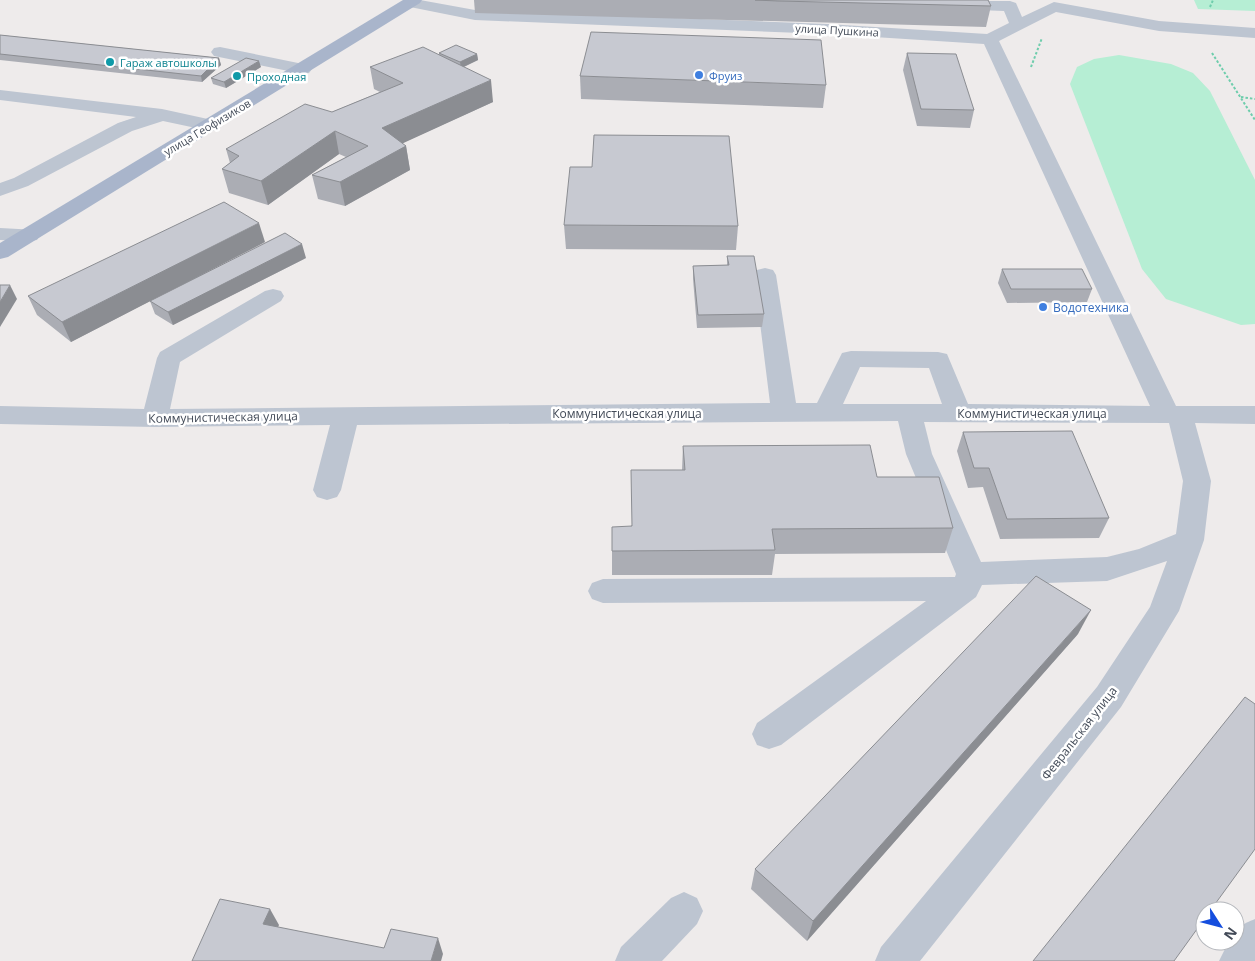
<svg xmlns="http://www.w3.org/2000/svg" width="1255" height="961" viewBox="0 0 1255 961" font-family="'Open Sans',sans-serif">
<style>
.green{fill:#b6eed4}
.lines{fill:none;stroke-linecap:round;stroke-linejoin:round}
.path{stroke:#6ecdac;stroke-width:2;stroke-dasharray:2.5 2;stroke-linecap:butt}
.minor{fill:#bdc5d1;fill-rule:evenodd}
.major{fill:#a9b5cb;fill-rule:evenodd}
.wall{fill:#abadb4}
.shaded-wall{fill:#8b8d92}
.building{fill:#c7c9d1;stroke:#8b8d92}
.culture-dot{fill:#0f9aa8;stroke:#fff;stroke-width:2}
.shop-dot{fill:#3f7fe0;stroke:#fff;stroke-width:2}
.labels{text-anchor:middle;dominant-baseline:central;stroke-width:5;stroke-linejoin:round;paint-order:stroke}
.far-street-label{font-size:11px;fill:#434b58;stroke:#fff}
.far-culture-label{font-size:11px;fill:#0d838f;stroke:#fff;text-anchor:start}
.far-shop-label{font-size:11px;fill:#366cbe;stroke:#fff;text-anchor:start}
.shop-label{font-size:12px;fill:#366cbe;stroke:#fff;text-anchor:start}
.street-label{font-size:12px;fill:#434b58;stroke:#fff}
</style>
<rect width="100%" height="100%" fill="#eeebeb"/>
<g class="green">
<path d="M1194,0H1255V11L1198,9Z"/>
<path d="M1119,55L1171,64L1193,73L1210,91L1255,180V324L1241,325L1166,299L1142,269L1070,84L1077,67L1094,59Z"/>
</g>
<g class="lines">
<g class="path">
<path d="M1210,7L1213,0"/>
<path d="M1212,53L1255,120"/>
<path d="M1031,67L1042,38"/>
<path d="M1241,97L1255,99"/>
</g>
<g class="minor">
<path d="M405,0H420L475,10L827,24L987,34L1009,23L1004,11L952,9L946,7L944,4L946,1H1010L1016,3L1022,17L1054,2L1159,21L1255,28V38L1159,31L1056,12L999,41L1176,406H1255V424L1195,423L1211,481L1204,540L1179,611L1121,707L920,961H875L881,947L1097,687L1150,607L1167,561L1107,581L982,585L976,597L781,745L769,749L757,745L752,734L757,723L926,601L603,603L592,599L588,591L592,583L603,579L955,577L956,574L906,454L898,421L357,425L341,490L337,497L327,500L317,497L313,490L330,425L155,427L0,424V406L144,409L157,358L160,352L265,291L273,289L281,291L284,296L281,301L180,362L170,409L770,403L754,275L757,270L765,268L773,270L776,275L796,403H817L842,353L851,351L938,352L947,354L968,404L1150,406L984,44L827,34L475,20L405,6L403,3ZM860,367L929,368L942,404H843ZM924,422L1169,423L1183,481L1176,534L1139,549L1107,557L981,562L932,454Z"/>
<path d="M220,47L303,64L309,65L312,69L309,73L303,74L214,56L211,52L214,48Z"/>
<path d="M0,90L162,109L217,121L219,125L217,129L210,131L163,121L132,131L28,186L0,196V183L14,178L118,123L136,117L0,100Z"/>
<path d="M0,228L37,230L40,235L37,240L29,241L0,240Z"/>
<path d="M684,892L697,898L703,911L697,924L662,961H615L621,947L671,898Z"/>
<path d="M1255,919V961H1219L1229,941H1235C1235,927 1243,924 1255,919Z"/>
</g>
<path class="major" d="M403,0H422L420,3L8,257L0,259V243Z"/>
</g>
<g class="wall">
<path d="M474,0H988L991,6L986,27L475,13Z"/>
<path d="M0,35L219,58L221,65L202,82L0,60Z"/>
<path d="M439,53L477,54L478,60L464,67L493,102L402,143L406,146L410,170L345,206L318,199L312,175L346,157L339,154L268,205L229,193L222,169L230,163L226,149L332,112L380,92L374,89L370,67L439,55Z"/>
<path d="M907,53L974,110L970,128L917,126L903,70Z"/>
<path d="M261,67L226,88L213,84L211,78Z"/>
<path d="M580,76L826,85L823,108L581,99Z"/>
<path d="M564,225L738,226L736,250L566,249Z"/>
<path d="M265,242L184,284L306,258L173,325L155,314L150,301L71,342L37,315L28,296Z"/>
<path d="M727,256L764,314L762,327L697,328L693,279V266L727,265Z"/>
<path d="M1002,269L1092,289L1087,302L1007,303L998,283Z"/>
<path d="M963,432L1109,518L1099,538L1000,539L983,487L968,488L957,451Z"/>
<path d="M683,446L877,477L953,528L945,553L775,554L772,575H612V551L631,526L682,470Z"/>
<path d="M1078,634L807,941L751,889L755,869Z"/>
</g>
<g class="shaded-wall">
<path d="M477,54L478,60L461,68L460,62Z"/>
<path d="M219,58L221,65L202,82L201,76Z"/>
<path d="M259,61L261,67L226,88L224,82Z"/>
<path d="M491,80L493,102L386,151L382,128Z"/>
<path d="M335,131L339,154L268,205L261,181Z"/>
<path d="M406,146L410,170L345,206L340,182Z"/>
<path d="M259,223L265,242L71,342L62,322Z"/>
<path d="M302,244L306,258L173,325L168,312Z"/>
<path d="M10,285L17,299L0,327V302Z"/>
<path d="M1091,610L1078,634L807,941L813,921Z"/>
<path d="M270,909L279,925L273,939L263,924Z"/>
<path d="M438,938L443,954L441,961H431Z"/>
</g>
<g class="building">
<path d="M755,0H988L991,6L778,1Z"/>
<path d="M591,32L821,40L826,85L580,76Z"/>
<path d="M0,35L219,58L201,76L0,54Z"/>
<path d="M456,45L477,54L460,62L439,53Z"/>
<path d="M423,47L491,80L382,128L406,146L340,182L312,175L368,146L335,131L261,181L222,169L239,156L226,149L305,104L332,112L403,83L370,67Z"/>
<path d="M907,53L956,54L974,110L921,109Z"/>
<path d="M246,58L259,61L224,82L211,78Z"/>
<path d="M594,135L729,136L738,226L564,225L570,167H592Z"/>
<path d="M224,202L259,223L62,322L28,296Z"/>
<path d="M285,233L302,244L168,312L150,301Z"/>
<path d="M727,256H754L764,314L698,315L693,266L729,265Z"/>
<path d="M1002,269H1082L1092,289H1011Z"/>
<path d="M0,285H10L0,302Z"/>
<path d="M1072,431L1109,518L1007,519L989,468H974L963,432Z"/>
<path d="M870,445L877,477H939L953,528L772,529L775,550L612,551V527L632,526L631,470H685L683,446Z"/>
<path d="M1036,576L1091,610L813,921L755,869Z"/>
<path d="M1245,697L1255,704V849L1210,911H1205V918L1174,961H1033Z"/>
<path d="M220,899L270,909L263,924L384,948L391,929L438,938L431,961H192Z"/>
</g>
<g class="culture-dot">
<circle cx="110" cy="62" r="5"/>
<circle cx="237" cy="76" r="5"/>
</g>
<g class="shop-dot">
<circle cx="699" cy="75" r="5"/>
<circle cx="1043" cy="307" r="5"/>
</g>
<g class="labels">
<g class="far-street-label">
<text transform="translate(837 30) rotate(3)">улица Пушкина</text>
<text transform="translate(207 127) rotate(-31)">улица Геофизиков</text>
</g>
<g class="far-culture-label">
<text x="120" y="62">Гараж автошколы</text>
<text x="247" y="76">Проходная</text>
</g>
<g class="far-shop-label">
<text x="709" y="75">Фруиз</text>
</g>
<g class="shop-label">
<text x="1053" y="307">Водотехника</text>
</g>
<g class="street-label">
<text x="627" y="413">Коммунистическая улица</text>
<text x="1032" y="413">Коммунистическая улица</text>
<text transform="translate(223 417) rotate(-1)">Коммунистическая улица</text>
<text transform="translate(1079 733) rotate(-52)">Февральская улица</text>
</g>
</g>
<g transform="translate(1220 926) rotate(126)"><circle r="24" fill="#ffffff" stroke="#b4b7bc"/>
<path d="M0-4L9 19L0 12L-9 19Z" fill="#154ede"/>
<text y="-8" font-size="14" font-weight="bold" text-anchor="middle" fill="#434b58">N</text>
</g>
</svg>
